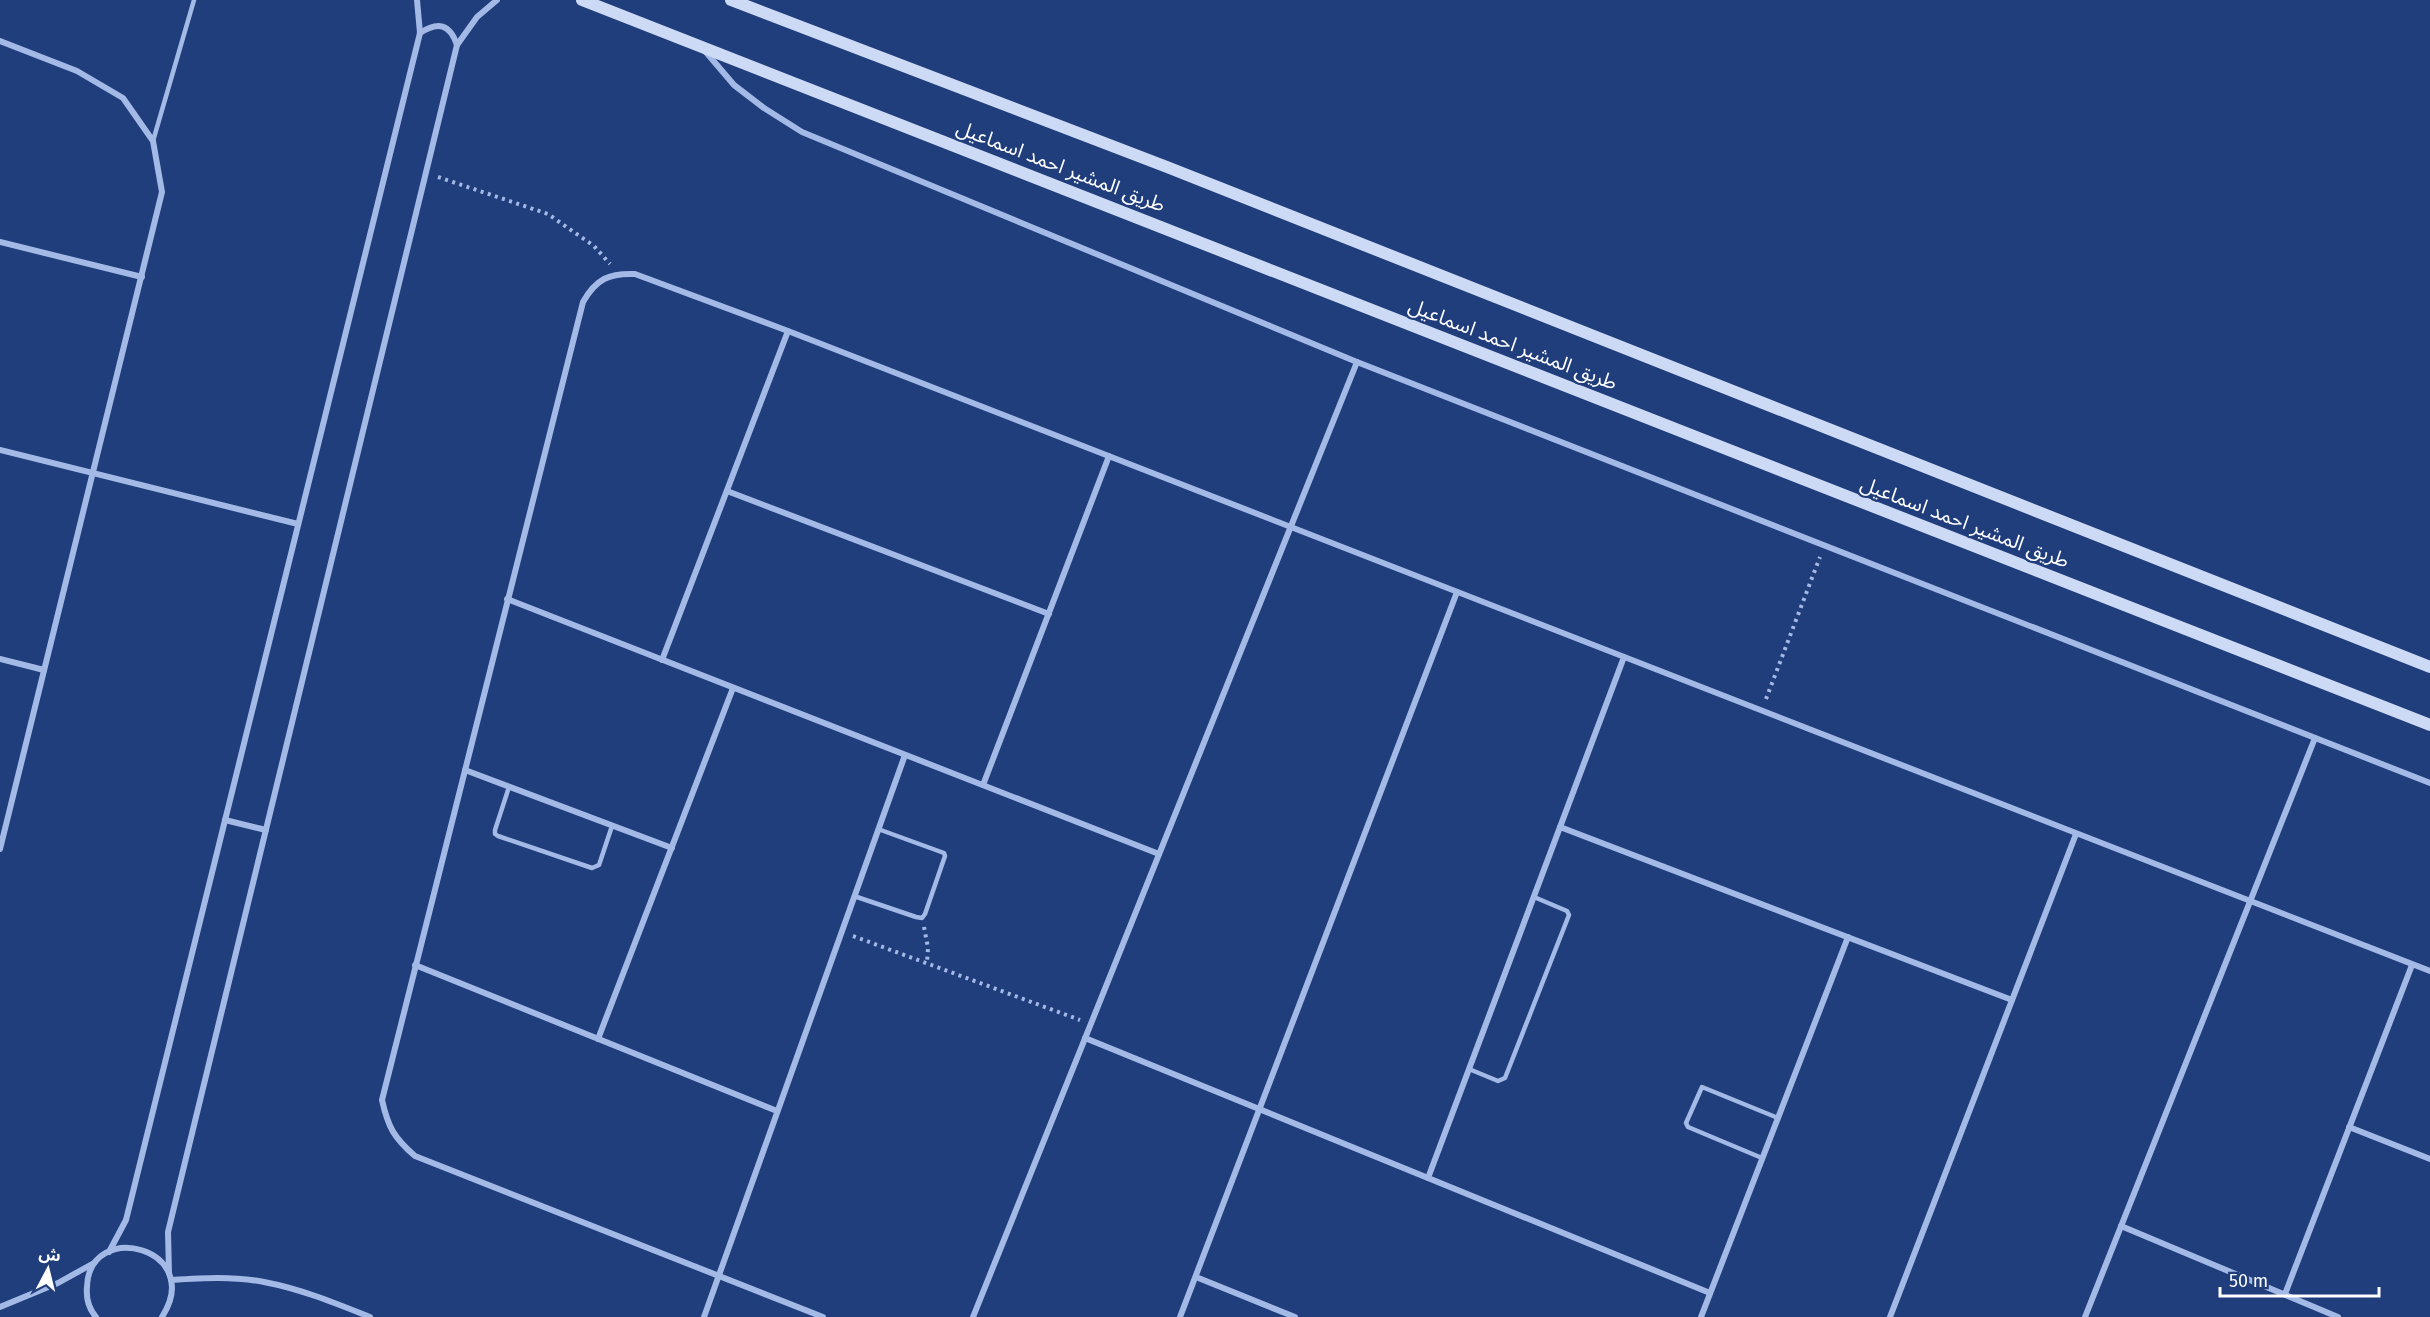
<svg xmlns="http://www.w3.org/2000/svg" width="2430" height="1317" viewBox="0 0 2430 1317" font-family="'Fira Sans','Noto Sans Arabic',sans-serif">
<style>
.lines{fill:none;stroke-linecap:round;stroke-linejoin:round}
.path{stroke:#a3b9e6;stroke-width:4;stroke-dasharray:3 4.5;stroke-linecap:butt}
.lane{stroke:#a3b9e6;stroke-width:4.5}
.street{stroke:#a3b9e6;stroke-width:6}
.secondary{stroke:#cddaf5;stroke-width:12}
.labels{text-anchor:middle;dominant-baseline:central;stroke-width:4.5;stroke-linejoin:round;paint-order:stroke}
.street-label{font-size:20px;fill:#fff;stroke:#203d7c}
</style>
<rect width="100%" height="100%" fill="#203d7c"/>
<g class="lines">
<g class="path">
<path d="M438,177L548,214L594,246L610,264"/>
<path d="M1766,699L1820,557"/>
<path d="M924,927L928,948L927,963"/>
<path d="M853,936L1080,1020"/>
</g>
<g class="lane">
<path d="M153,141L194,0"/>
<path d="M509,787L495,830V834L498,836L592,868L599,865L612,826"/>
<path d="M854,896L916,917L922,918L925,914L945,856L944,853L878,829"/>
<path d="M1469,1069L1498,1081L1505,1078L1569,915L1567,911L1534,897"/>
<path d="M1762,1158L1688,1127L1686,1123L1702,1087L1778,1118"/>
</g>
<g class="street">
<path d="M420,33C438,21 450,24 457,45"/>
<path d="M0,41L77,71L123,98L153,141L162,192L0,849"/>
<path d="M705,51L734,85L764,108L802,132L1357,362L2430,783"/>
<path d="M0,242L142,277"/>
<path d="M0,450L298,524"/>
<path d="M727,491L1049,614"/>
<path d="M507,599L1159,854"/>
<path d="M0,659L44,670"/>
<path d="M662,660L788,331"/>
<path d="M465,770L672,848"/>
<path d="M983,785L1109,456"/>
<path d="M225,820L266,830"/>
<path d="M1560,827L2012,1000"/>
<path d="M415,965L777,1111"/>
<path d="M1085,1038L1710,1293"/>
<path d="M598,1039L733,688"/>
<path d="M2349,1127L2430,1159"/>
<path d="M1428,1178L1624,657"/>
<path d="M2121,1226L2338,1317"/>
<path d="M109,1252L126,1220L420,33L417,0"/>
<path d="M169,1273L168,1232L457,45L477,17L497,0"/>
<path d="M1196,1277L1295,1317"/>
<path d="M171,1280C202,1278 233,1276 264,1282C301,1289 335,1303 370,1317"/>
<path d="M2285,1294L2412,965"/>
<path d="M0,1307L58,1283L94,1263"/>
<path d="M96,1317C89,1309 86,1298 87,1287C89,1218 206,1248 162,1317"/>
<path d="M704,1317L905,755"/>
<path d="M823,1317L415,1156C394,1138 388,1127 382,1100L583,302C596,279 609,273 635,274L788,331L2430,971"/>
<path d="M973,1317L1357,362"/>
<path d="M1180,1317L1457,592"/>
<path d="M1701,1317L1848,937"/>
<path d="M1890,1317L2076,834"/>
<path d="M2085,1317L2315,738"/>
</g>
<g class="secondary">
<path d="M582,0L2430,725"/>
<path d="M731,0L1167,167L2430,667"/>
</g>
</g>
<g class="labels">
<g class="street-label">
<text transform="translate(1061 166) rotate(21)">طريق المشير احمد اسماعيل</text>
<text transform="translate(1513 344) rotate(21)">طريق المشير احمد اسماعيل</text>
<text transform="translate(1965 522) rotate(21)">طريق المشير احمد اسماعيل</text>
</g>
</g>
<g transform="translate(48 1269) rotate(7)" stroke="#203d7c" stroke-width="4.5" paint-order="stroke">
<path d="M0-4.5L10 22L0 15L-10 22Z" fill="#ffffff"/>
<text y="-9" font-size="16" font-weight="bold" text-anchor="middle" fill="#ffffff">ش</text>
</g>
<path d="M2220 1287v9h159v-9" fill="none" stroke="#ffffff" stroke-width="3"/>
<text x="2229" y="1287" font-size="18" fill="#ffffff" stroke="#203d7c" stroke-width="4.5" paint-order="stroke">50 m</text>
</svg>
